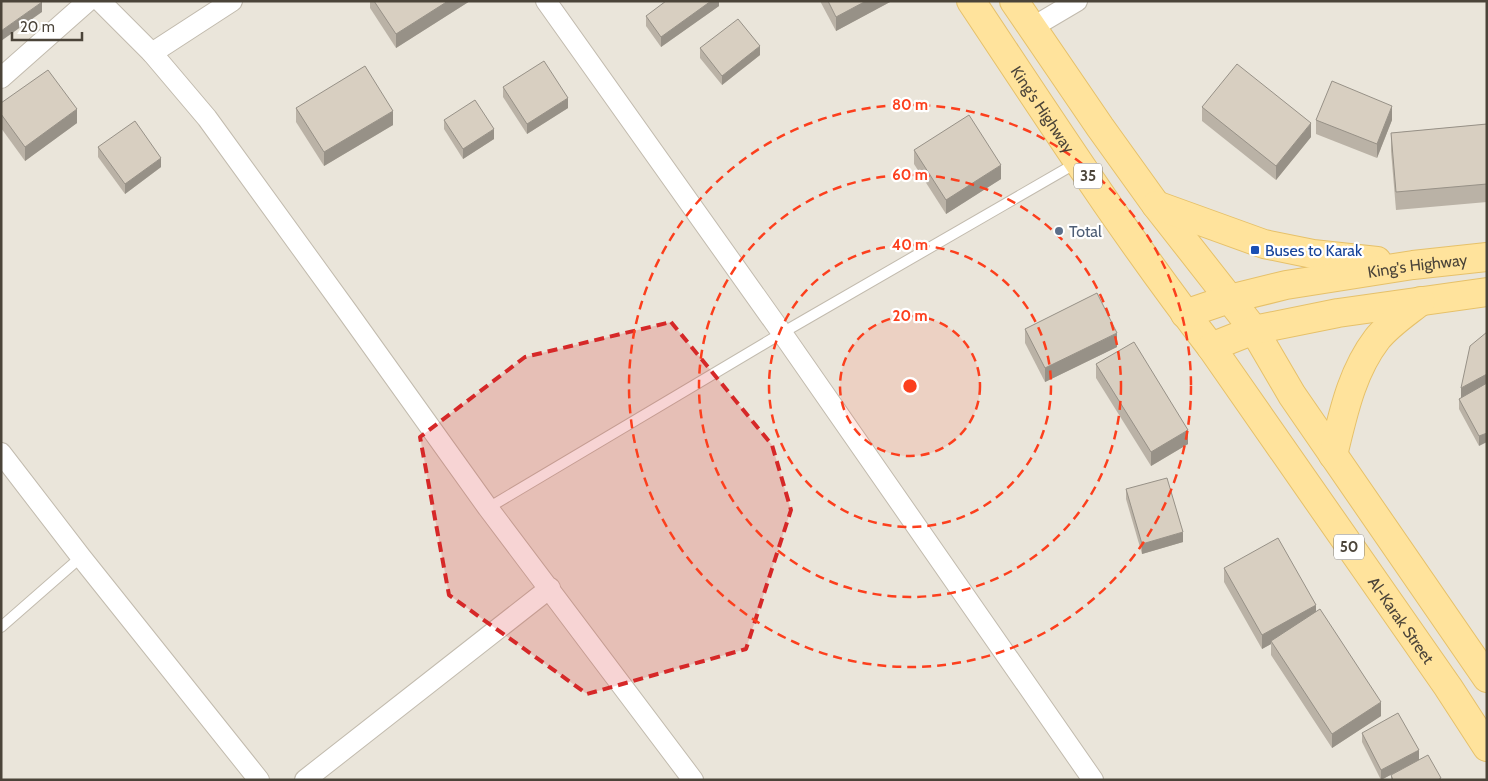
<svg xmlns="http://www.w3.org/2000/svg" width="1488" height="781" viewBox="0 0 1488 781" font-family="Cabin,sans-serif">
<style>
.residential{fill:#eae5da}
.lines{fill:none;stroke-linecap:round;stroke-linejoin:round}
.lane-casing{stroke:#c2bbae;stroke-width:12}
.street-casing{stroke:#c2bbae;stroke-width:22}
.primary-casing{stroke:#e6c16a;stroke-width:30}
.lane{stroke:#fff;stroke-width:10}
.street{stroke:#fff;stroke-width:20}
.primary{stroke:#ffe39c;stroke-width:28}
.wall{fill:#bab2a6}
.shaded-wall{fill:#979187}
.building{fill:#d8cfc1;stroke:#979187}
.marked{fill:#d62828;fill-opacity:0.2;stroke:#d62828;stroke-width:4;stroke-dasharray:10 6;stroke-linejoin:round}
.ring{fill:none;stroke:#fc3f1d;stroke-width:2.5;stroke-dasharray:9 6}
.service-dot{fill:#5c6f8a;stroke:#fff;stroke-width:2}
.transit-dot{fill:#1a4fb4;stroke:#fff;stroke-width:2}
.labels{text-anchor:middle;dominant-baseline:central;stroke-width:4.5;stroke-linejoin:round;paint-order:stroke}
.shield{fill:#fff;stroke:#817c74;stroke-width:1}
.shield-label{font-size:15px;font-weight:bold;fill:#4b4439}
.street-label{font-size:16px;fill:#4b4439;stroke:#fff}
.service-label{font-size:16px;fill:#4e5e75;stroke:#fff;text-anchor:start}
.transit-label{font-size:16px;fill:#164399;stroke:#fff;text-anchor:start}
.centre{fill:#fc3f1d;stroke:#fff;stroke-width:2.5}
.ring-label{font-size:15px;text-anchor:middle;font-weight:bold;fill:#fc3f1d;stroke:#fff;stroke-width:4.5;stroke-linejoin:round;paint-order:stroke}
</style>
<rect width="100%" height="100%" fill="#f6f3ec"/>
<rect class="residential" x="1" y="1" width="1486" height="779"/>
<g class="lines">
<defs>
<g id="lane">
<path d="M488,508L782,333L1078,162"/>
<path d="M1,627L81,557"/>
</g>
<g id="street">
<path d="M100,1L152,53L207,118L347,311L488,508L693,780"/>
<path d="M546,1L782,333L1093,780"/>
<path d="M1033,27L1077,1"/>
<path d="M152,53L232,1"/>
<path d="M1,78L88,1"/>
<path d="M1,453L81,557L259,780"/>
<path d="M305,780L550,588"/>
</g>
<g id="primary">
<path id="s1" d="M971,1C1049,118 1125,236 1211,347L1448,687L1487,747"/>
<path d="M1014,1L1100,127L1156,205L1254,330L1292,395L1487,678"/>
<path d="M1156,205L1264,244L1313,254L1377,261"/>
<path id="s2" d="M1185,314L1229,299L1286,285L1413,265L1487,257"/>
<path d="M1211,347L1254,330L1338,313L1487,292"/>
<path d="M1333,455C1343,415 1351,373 1377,339C1389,324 1406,313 1421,301"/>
</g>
</defs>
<use href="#lane" class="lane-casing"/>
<use href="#street" class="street-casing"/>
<use href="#primary" class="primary-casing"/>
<use href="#lane" class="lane"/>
<use href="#street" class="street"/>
<use href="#primary" class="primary"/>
</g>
<g class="wall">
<path d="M370,1H470L396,48L370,8Z"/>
<path d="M719,1V6L661,47L646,26V16Z"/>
<path d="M820,1H890V2L836,31Z"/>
<path d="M700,48L760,55L722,85L700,58Z"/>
<path d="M503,87L568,108L527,134L503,97Z"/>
<path d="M1,103L77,123L25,161L1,128Z"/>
<path d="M1202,107L1311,137L1276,180L1202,121Z"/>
<path d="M296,108L393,125L324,166L296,122Z"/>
<path d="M444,120L494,139L463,159L444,129Z"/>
<path d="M1316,120H1392L1377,158L1316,134Z"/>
<path d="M1487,124V202L1396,210L1391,151V133Z"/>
<path d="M98,147L161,167L125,194L98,157Z"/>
<path d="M914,150L1001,179L946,214L914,164Z"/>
<path d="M1025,329L1117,347L1045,382L1025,343Z"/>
<path d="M1487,332L1479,446L1459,409V399L1461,398Z"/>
<path d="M1096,364L1188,444L1151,466L1096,378Z"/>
<path d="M1126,489L1183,542L1142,554L1126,499Z"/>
<path d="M1224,568L1316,612L1381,716L1332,748L1271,655V644L1262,649L1224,582Z"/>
<path d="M1362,733L1419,760L1441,780H1391V775L1399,770L1381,780L1362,742Z"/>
</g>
<g class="shaded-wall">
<path d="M448,1H470L396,48V34Z"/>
<path d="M711,1H719V6L661,47V37Z"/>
<path d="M866,1H890V2L836,31V17Z"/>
<path d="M42,2V12L1,41V31Z"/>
<path d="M760,46V55L722,85V76Z"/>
<path d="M568,98V108L527,134V124Z"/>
<path d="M1392,106V120L1377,158V144Z"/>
<path d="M77,109V123L25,161V147Z"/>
<path d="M393,111V125L324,166V152Z"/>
<path d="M1311,123V137L1276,180V166Z"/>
<path d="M494,129V139L463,159V149Z"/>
<path d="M161,158V167L125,194V184Z"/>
<path d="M1001,165V179L946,214V200Z"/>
<path d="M1117,333V347L1045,382V368Z"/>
<path d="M1487,374V388L1461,402V388Z"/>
<path d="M1188,430V444L1151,466V452Z"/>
<path d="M1487,433V442L1479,446V436Z"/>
<path d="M1183,532V542L1142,554V544Z"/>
<path d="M1316,605V619L1271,641V644L1262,649V635Z"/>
<path d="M1381,702V716L1332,748V734Z"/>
<path d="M1419,750V760L1381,780V770Z"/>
</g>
<g class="building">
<path d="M1,1H41L42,2L1,31Z"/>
<path d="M374,1H448L396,34Z"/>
<path d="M666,1H711L661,37L646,16Z"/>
<path d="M828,1H866L836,17Z"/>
<path d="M738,19L760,46L722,76L700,48Z"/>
<path d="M544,61L568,98L527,124L503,87Z"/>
<path d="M1237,64L1311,123L1276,166L1202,107Z"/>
<path d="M365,66L393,111L324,152L296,108Z"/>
<path d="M48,70L77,109L25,147L1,114V103Z"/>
<path d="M1332,81L1392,106L1377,144L1316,120Z"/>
<path d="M475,100L494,129L463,149L444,120Z"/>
<path d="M969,115L1001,165L946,200L914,150Z"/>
<path d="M135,121L161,158L125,184L98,147Z"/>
<path d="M1487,124V184L1396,192L1391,133Z"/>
<path d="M1097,293L1117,333L1045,368L1025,329Z"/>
<path d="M1487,332V374L1461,388L1470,346Z"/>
<path d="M1134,342L1188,430L1151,452L1096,364Z"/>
<path d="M1487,383V433L1479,436L1459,399Z"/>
<path d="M1167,478L1183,532L1142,544L1126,489Z"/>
<path d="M1278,538L1316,605L1262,635L1224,568Z"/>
<path d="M1320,609L1381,702L1332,734L1271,641Z"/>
<path d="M1398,713L1419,750L1381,770L1362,733Z"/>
<path d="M1428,755L1441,778L1438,780H1393L1391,775Z"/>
</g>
<path class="marked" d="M671,322L772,445L791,510L746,649L587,694L449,595L420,437L525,357Z"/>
<circle cx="910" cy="386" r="70" fill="#fc3f1d" fill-opacity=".12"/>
<g class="ring">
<circle cx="910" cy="386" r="70"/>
<circle cx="910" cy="386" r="141"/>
<circle cx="910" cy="386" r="211"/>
<circle cx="910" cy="386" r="281"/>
</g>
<circle class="service-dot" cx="1059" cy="231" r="5"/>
<rect class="transit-dot" x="1250" y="245" width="10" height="10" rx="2.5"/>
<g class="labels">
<g class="shield">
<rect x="1074" y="163.5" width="28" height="25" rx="4"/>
<rect x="1334" y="534.5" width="30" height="25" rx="4"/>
</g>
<g class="shield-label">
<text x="1088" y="176">35</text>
<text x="1349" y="547">50</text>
</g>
<g class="street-label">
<text stroke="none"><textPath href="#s1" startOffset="130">King's Highway</textPath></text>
<text stroke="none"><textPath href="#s2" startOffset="238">King's Highway</textPath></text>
<text stroke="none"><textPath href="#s1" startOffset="754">Al-Karak Street</textPath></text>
</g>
<g class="service-label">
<text x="1069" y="231">Total</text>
</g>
<g class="transit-label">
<text x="1265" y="250">Buses to Karak</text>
</g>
</g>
<circle cx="910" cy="386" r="8" class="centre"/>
<g class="ring-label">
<text x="910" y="110">80 m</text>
<text x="910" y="180">60 m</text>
<text x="910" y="250">40 m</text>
<text x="910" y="321">20 m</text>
</g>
<rect width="1488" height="781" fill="none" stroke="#4b4439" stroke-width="5"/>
<path d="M12 32v8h70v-8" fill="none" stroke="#4b4439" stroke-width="2.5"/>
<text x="20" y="32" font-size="15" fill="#4b4439" stroke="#ffffff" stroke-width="4" paint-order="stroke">20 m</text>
</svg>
